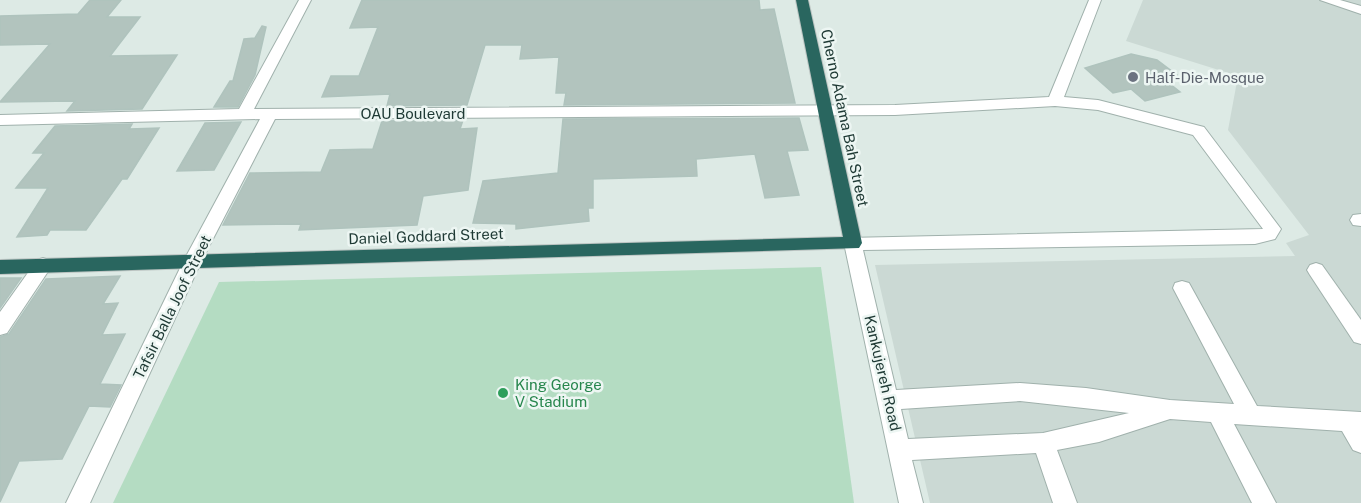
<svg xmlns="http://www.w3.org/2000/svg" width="1361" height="503" viewBox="0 0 1361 503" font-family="'Public Sans',sans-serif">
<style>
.built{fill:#cbd9d4}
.green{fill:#b4dcc2}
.building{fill:#b2c4be;stroke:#afc3bd;stroke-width:1.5}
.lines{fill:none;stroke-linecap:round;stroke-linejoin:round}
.minor-casing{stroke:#a0b1ac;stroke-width:2}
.highway-casing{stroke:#bcc4c2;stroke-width:2}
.minor{fill:#fff;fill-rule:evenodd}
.highway{fill:#29665f;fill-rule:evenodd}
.worship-dot{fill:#6b7280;stroke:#edf6f3;stroke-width:2}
.leisure-dot{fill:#2e9e5b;stroke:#edf6f3;stroke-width:2}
.labels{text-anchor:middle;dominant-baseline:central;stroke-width:5;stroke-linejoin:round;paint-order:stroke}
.worship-label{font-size:15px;fill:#5b616d;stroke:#edf6f3;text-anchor:start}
.street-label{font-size:15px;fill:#1e3934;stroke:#edf6f3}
.leisure-label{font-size:15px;fill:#27864d;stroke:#edf6f3;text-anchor:start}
</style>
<rect width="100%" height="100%" fill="#ddeae5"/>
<path class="built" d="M1143,0H1361V503H930L875,265L1295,256L1286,243L1309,235L1228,130L1238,76L1126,41Z"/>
<path class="green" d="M821,267L854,503H113L219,282Z"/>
<g class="building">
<path d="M90,0H121L107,17H140L110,56L177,55L142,109L67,111L75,101L0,102L50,44L0,45V16L78,14Z"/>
<path d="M362,0H759L760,10L774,9L795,103L564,105L566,93H556L559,57L520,59L522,45H485L467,105L387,106L390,94L322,97L331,76H359L378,27L350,28Z"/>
<path d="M262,26L266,27L255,75L238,107H214L230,81H233L244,39L255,38Z"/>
<path d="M1131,54L1157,60L1177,75L1165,80L1180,92L1145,101L1131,89L1113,93L1085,68Z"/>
<path d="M799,118L808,150L787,151L799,195L765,198L755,154L696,159L697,176L593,179V208H588L589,221L516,229V224L473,223L483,181L558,173L563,119Z"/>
<path d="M463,120L460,129L477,128L468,190L423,196L417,225L299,230L301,224L223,225L250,173L321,172L330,150L373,149L382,121Z"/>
<path d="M241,122L214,170L177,171L205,123Z"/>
<path d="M132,124L129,129L159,128L127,179H122L86,230H50L47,235L17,237L48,188H16L44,153H33L55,126Z"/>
<path d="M120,276L103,304L118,303L102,335L125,334L100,384L121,385L110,407L89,406L62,459L19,461L0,502V337L9,334L46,279Z"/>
<path d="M0,278H21L0,308Z"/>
</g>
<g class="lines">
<defs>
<g id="minor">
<path d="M299,0H311L254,109L895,105L1049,97L1089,0H1101L1064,97L1098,100L1204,127L1281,229L1275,239L1255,244L863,250L896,390L1020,383L1086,388L1170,400L1234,404L1173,288L1175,283L1182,281L1189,283L1257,406L1361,412V453L1353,450L1342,431L1234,424L1276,503H1252L1211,422L1170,419L1099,442L1057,450L1077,503H1053L1036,453L912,460L923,503H899L844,243L847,238L1263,229L1193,135L1098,110L1055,106L895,115L275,119L201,262L90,503H66L183,262L260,119L0,125V115L239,109ZM1020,401L1129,413L1043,433L908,439L901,409Z"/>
<path d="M1320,0H1340L1361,6V14Z"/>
<path d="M1361,214V226L1353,225L1350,220L1353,215Z"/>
<path d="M43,258L49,260L52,265L49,270L7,333L0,335V312L37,260Z"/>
<path d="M1316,263L1322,265L1361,320V344L1354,342L1310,275L1307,270L1310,265Z"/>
</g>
<path id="highway" d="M796,0H808L862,243L859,248L0,274V260L843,237Z"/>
</defs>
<use href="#minor" class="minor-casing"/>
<use href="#highway" class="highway-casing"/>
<use href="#minor" class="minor"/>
<use href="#highway" class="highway"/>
</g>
<circle class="worship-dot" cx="1133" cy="77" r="6"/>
<circle class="leisure-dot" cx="503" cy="393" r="6"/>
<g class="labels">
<g class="worship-label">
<text x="1145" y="77">Half-Die-Mosque</text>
</g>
<g class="street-label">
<text x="413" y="113">OAU Boulevard</text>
<text transform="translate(845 118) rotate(78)">Cherno Adama Bah Street</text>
<text transform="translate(426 236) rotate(-2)">Daniel Goddard Street</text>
<text transform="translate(172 307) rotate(-64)">Tafsir Balla Joof Street</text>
<text transform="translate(883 373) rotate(77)">Kankujereh Road</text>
</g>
<g class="leisure-label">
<text x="515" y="384">King George<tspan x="515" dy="17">V Stadium</tspan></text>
</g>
</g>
</svg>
